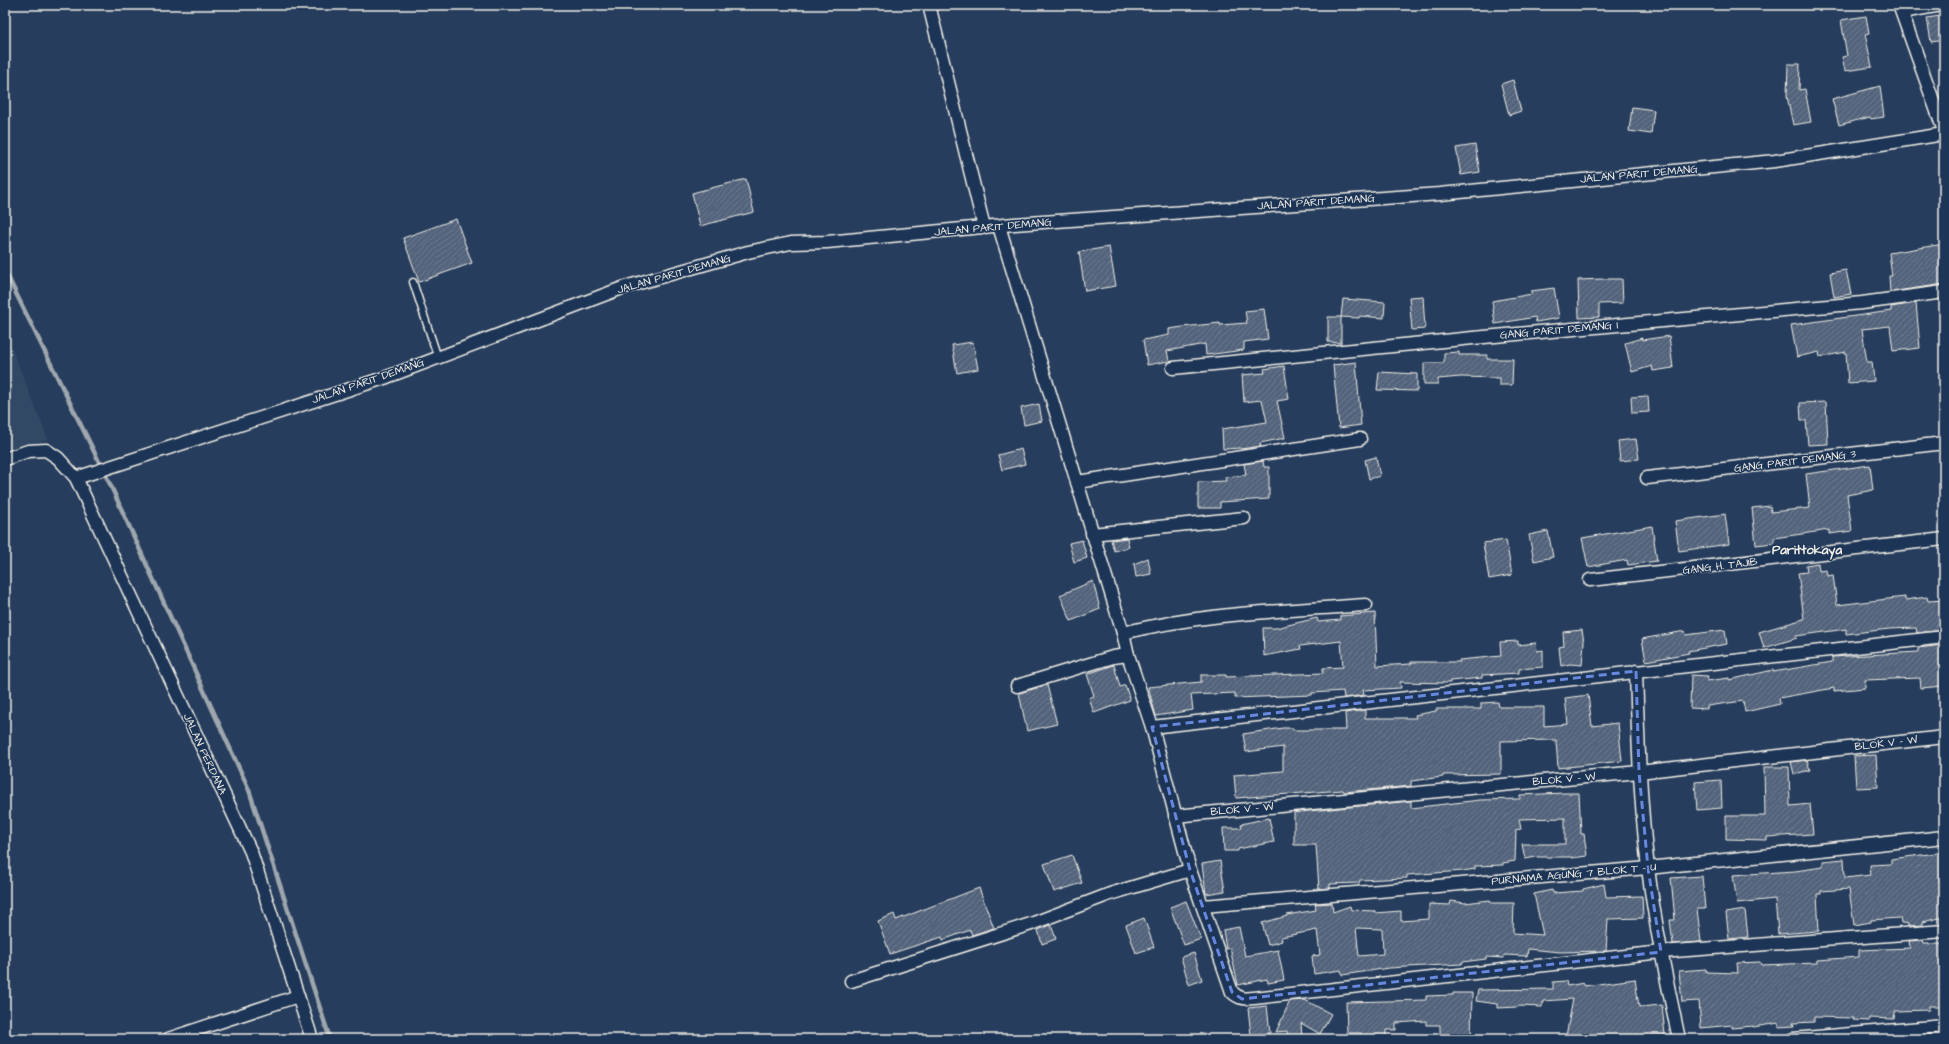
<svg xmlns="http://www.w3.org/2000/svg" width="1949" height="1044" viewBox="0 0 1949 1044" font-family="'Architects Daughter',sans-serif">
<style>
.built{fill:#334966}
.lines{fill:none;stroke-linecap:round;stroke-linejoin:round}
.stream{stroke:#9fa7ae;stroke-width:4.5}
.building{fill:url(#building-hatch);stroke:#f4f1e8;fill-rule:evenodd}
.service-casing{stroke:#f4f1e8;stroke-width:9}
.minor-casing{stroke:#f4f1e8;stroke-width:15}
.service{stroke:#1d3557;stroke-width:6}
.minor{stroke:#1d3557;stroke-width:12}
.marked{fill:none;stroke:#6887de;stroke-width:3;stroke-dasharray:8 5;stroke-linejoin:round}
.labels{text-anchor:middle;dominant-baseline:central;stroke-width:3;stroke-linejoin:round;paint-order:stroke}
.street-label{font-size:11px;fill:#f4f1e8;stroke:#1d3557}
.quarter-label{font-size:13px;font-weight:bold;fill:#f4f1e8;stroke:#1d3557}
</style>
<defs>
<pattern id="building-hatch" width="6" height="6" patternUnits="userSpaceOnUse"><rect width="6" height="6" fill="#52647b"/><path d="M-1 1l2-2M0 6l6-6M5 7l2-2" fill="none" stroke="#6c7b8e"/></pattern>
</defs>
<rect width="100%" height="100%" fill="#263d5d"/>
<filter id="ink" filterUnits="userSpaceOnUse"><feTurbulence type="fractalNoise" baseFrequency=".025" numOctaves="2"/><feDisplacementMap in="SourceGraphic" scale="8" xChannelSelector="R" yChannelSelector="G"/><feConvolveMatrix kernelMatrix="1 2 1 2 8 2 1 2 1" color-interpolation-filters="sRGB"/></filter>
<g filter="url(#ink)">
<path class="built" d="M7,337L48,439L5,454V338Z"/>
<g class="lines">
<path class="stream" d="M5,271L110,484L249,790L330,1039"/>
</g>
<g class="building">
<path d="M1866,16L1869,33L1865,34L1872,67L1845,71L1842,57L1847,56L1841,20Z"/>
<path d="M1940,16L1944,40L1931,42L1927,18Z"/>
<path d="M1788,64H1800L1799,90L1805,89L1811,122L1793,125L1787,96Z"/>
<path d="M1513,80L1521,111L1509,115L1501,84Z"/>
<path d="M1880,86L1884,117L1871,119L1870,117L1839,125L1832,99Z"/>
<path d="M1632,107L1654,110L1651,134L1629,131Z"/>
<path d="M1475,145L1480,172L1461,175L1456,148Z"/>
<path d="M746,179L754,212L700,226L692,193Z"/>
<path d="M456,219L472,263L419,282L403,238Z"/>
<path d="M1944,244V284L1890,292L1889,276H1892L1889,253Z"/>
<path d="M1109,247L1116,286L1085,291L1079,252Z"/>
<path d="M1846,270L1851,294L1834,297L1830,273Z"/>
<path d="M1603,279H1622L1623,303L1599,304V317L1579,318L1578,280Z"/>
<path d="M1554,288L1559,318L1536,322L1535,317L1495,324L1492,301L1532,294L1531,291Z"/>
<path d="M1423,296L1425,329L1412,330L1409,297Z"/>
<path d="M1343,299L1385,302L1384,318L1360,316L1359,318L1341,317Z"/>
<path d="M1916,303L1920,348L1893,351L1890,326L1862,329L1867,362H1872L1874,381L1848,383L1846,352L1820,357L1819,352L1797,357L1791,325L1891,311V307Z"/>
<path d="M1264,309L1268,339L1244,342V350L1206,355L1205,344L1167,351L1169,361L1147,365L1143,340L1169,335V329L1183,327L1220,323V325L1247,323L1245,311Z"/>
<path d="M1328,317H1341V343L1328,342Z"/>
<path d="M1669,336L1673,368L1653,371L1652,366L1632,372L1625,343L1642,338V340Z"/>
<path d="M973,342L978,369L957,373L952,345Z"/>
<path d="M1459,352V355H1487V359H1513L1512,385H1499V378L1461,377L1438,379V384H1424V363H1444V353Z"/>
<path d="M1356,362L1361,425L1339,428L1333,365Z"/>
<path d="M1284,366L1289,399L1277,401L1285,438L1260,443L1261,446L1241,449V448L1223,449L1222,429L1267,422L1262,400L1244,402L1242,375L1265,373L1264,369Z"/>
<path d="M1379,372L1417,374V391L1377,390Z"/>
<path d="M1648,396L1649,412L1632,413L1631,397Z"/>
<path d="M1826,402L1828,444L1808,445L1806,420H1801L1800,403Z"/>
<path d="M1039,404L1042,421L1024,425L1021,408Z"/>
<path d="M1636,439L1639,459L1620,461L1618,441Z"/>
<path d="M1021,449L1025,464L1002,470L998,455Z"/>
<path d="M1376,457L1380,476L1369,479L1365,460Z"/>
<path d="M1263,461L1264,467H1269V499L1220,502V508H1198V482L1226,481L1225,477L1246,475L1244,464Z"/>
<path d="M1870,465L1873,490L1847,495L1852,531L1829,534V530L1774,538V543L1756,545L1752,508L1770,506L1771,512L1810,508L1806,474Z"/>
<path d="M1725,514L1729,544L1679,551L1675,521Z"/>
<path d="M1652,526L1657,561L1628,565L1627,560L1588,567L1582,538Z"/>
<path d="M1548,531L1553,557L1534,561L1529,535Z"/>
<path d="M1127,538L1129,547L1114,551L1111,540Z"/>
<path d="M1082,540L1087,558L1074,562L1069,543Z"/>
<path d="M1506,540L1512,575L1489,579L1483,543Z"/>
<path d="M1148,558L1151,574L1136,577L1134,564Z"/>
<path d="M1818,563L1819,571L1826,570L1827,576L1833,575L1837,605L1905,597V600L1927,597L1928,601L1944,600V630L1917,633L1916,628L1889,629L1846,634V629L1796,636L1797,638L1764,648L1759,632L1804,619L1798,573L1807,572L1806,565Z"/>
<path d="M1093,581L1100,609L1071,621L1060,595Z"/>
<path d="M1375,613L1377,666L1411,664V662H1460L1459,660L1501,656L1500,642L1518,641V645L1536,643L1537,651L1543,650V667L1519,669V673L1482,675V678L1450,681V683L1400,682L1401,688L1363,690L1364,695L1344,698L1343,691L1312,693V695L1235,698V693L1191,695L1193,710L1156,716L1148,687L1201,682V675H1226V677L1323,673V668L1343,667L1341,641L1300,646L1301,649L1264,656L1263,628H1276L1317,618L1318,622L1340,620V616Z"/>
<path d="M1582,630L1584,642L1582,665L1570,664L1561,666L1559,647L1564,646L1563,632Z"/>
<path d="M1725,630L1727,644L1688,651L1689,653L1646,661L1642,639L1685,631L1686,635Z"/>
<path d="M1944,645V686L1921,688L1920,678L1865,680V688L1834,691V688L1779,698L1780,704L1745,712L1743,701L1707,706V709L1690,708L1691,675L1708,676L1707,681L1729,678V680L1773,670V672L1832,662V657L1918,652V648Z"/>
<path d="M1114,665L1120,687L1125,685L1130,700L1094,713L1089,698L1094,696L1087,674Z"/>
<path d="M1047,685L1057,724L1027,731L1019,693Z"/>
<path d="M1588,695L1592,726L1618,723L1622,761L1558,768L1556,740L1501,741V774L1443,775V777L1411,781V786L1344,792L1343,790L1236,798L1234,775L1283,771V747L1246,752L1243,734L1283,728H1293V730H1346L1345,713L1365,710V718H1416L1415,715L1436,711V709H1481V703L1498,702L1499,707H1544V726L1568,724L1565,698Z"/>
<path d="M1876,755L1878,787L1856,788L1854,756Z"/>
<path d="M1807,760L1810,770L1794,774L1791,762Z"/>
<path d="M1764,767H1789L1790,806L1810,804L1813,834L1767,837V840L1726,839V816H1765Z"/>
<path d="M1721,780L1722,808L1697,810L1695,782Z"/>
<path d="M1564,793H1579L1581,834H1584L1587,856L1572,858V857H1537L1525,859L1522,844H1565V818L1519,819L1521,829L1516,830L1515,861L1503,863V865L1475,866V869L1463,871L1407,875V878L1360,880L1359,883L1330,884V888L1319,889L1316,845H1294V813L1299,812L1411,801V808L1480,800L1520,799V795Z"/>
<path d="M1269,818L1274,842L1238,849V851H1224L1223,828H1242L1241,824Z"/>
<path d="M1944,852V879H1939L1944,903V917L1922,922V925L1908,926L1907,923L1901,924L1900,918L1871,920V922L1854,925L1849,889L1821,891V894H1817L1819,931L1778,934L1775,899L1737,903L1733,875L1795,871L1823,867V861L1844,859L1845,878L1871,875L1870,865L1891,864V859Z"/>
<path d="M1072,855L1082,883L1054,892L1044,864Z"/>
<path d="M1220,861L1225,891L1206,894L1202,864Z"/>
<path d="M1702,876L1705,909H1697L1701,942L1673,944L1670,920H1675L1671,878Z"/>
<path d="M1604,884L1606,897L1642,896L1643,918L1608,919L1606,951L1560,952L1528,949L1527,956L1504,955V958L1486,957V959L1462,962V964L1389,968L1342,975L1341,970L1314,974L1312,956L1320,955L1317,930L1281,937L1282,941L1268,945L1262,923L1287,916V915L1316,910L1315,904L1332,903L1333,912L1350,906L1351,910L1375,911V913L1401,911V921L1429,919V904L1450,905L1451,901L1465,903L1490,900L1491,903H1514L1513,933L1543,935L1534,894L1552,890L1553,893L1583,891V889ZM1356,928L1382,929L1383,954L1359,956Z"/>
<path d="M979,888L994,928L972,935L970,930L943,940L942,937L890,954L878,921L894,914L896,920Z"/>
<path d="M1186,901L1201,939L1184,945L1170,907Z"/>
<path d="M1745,910L1748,937L1729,939L1726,913Z"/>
<path d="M1144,918L1154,947L1136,953L1126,925Z"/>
<path d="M1051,925L1056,939L1042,944L1038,930Z"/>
<path d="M1239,927L1245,956L1278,950L1284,980L1268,983L1267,979L1238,985L1230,948L1226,949L1223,930Z"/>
<path d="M1923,940L1924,943H1929V944H1944V1006H1929V1010L1895,1011L1894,1019L1869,1018V1021L1853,1020V1018L1814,1017V1022L1793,1023L1794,1026L1779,1027V1023L1753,1027V1026L1732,1028V1025L1701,1028L1699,1001L1682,1002L1679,971L1706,969V972L1738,973L1737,963L1760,962L1761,965L1817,963V960L1859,957V950L1910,948L1909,941Z"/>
<path d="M1194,953L1202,980L1189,985L1181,957Z"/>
<path d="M1635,979L1639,1007L1662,1005L1665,1035L1634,1039H1581L1566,1036L1573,999L1543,1001L1542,1007L1518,1006V1007L1497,1008V1004L1476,1001L1478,990L1553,989V982L1566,981L1567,986L1584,983V986Z"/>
<path d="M1453,993H1472L1471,1039H1440V1025H1426V1021L1396,1023V1030H1386V1039H1361V1033H1347L1346,1002L1426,1000V996L1453,995Z"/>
<path d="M1305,1000L1331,1014L1320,1034L1301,1023L1302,1039H1288L1287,1031L1276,1032L1290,1001Z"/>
<path d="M1267,1006L1270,1033L1251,1035L1248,1008Z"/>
</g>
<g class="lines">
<defs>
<path id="service" d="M413,282L438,358"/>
<g id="minor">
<path d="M929,5L984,227"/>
<path d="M1899,5L1944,131"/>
<path d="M1902,12L1941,5"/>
<path d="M999,226L1123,633L1128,655L1152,727L1190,870L1232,992C1239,999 1245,999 1254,998L1661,952L1944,931"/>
<path d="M1173,368L1473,338L1862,303L1944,292"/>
<path d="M5,459L28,451L46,450L58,458L76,478L251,852L312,1039"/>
<path d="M76,478L387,377L625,287L748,252L791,243L827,242L1014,224L1440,194L1775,161L1944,134"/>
<path d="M1647,478L1944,443"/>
<path d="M1077,482L1360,439"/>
<path d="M1092,534L1244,518"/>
<path d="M1590,580L1944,539"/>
<path d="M1123,633C1202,613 1286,611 1366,605"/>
<path d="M1636,671C1638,737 1640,803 1648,868C1655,926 1667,982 1679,1039"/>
<path d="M1017,686L1113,657L1128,655"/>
<path d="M1152,727L1944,637"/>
<path d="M1175,816L1639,772L1944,737"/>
<path d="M1203,906L1648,868L1944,837"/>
<path d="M851,981L1031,924L1110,894L1190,870"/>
<path d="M168,1039L298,996"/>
<path d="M1793,1039L1944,1026"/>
</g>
</defs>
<use href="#service" class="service-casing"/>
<use href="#minor" class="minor-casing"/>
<use href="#service" class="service"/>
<use href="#minor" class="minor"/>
</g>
</g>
<path class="marked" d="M1636,671L1639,772L1648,868L1661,952L1242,999L1232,992L1190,870L1152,727Z"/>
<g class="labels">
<g class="street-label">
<text transform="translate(1639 174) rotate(-5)">JALAN PARIT DEMANG</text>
<text transform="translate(1316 202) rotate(-4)">JALAN PARIT DEMANG</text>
<text transform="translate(993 227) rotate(-5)">JALAN PARIT DEMANG</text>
<text transform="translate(674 274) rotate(-16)">JALAN PARIT DEMANG</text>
<text transform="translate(1559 330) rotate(-5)">GANG PARIT DEMANG I</text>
<text transform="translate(368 381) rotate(-19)">JALAN PARIT DEMANG</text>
<text transform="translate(1795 461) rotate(-7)">GANG PARIT DEMANG 3</text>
<text transform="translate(1720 566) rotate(-7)">GANG H. TAJIB</text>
<text transform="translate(1886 743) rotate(-7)">BLOK V - W</text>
<text transform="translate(205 754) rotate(65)">JALAN PERDANA</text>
<text transform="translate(1564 779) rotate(-5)">BLOK V - W</text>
<text transform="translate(1242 809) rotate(-5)">BLOK V - W</text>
<text transform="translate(1574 874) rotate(-5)">PURNAMA AGUNG 7 BLOK T - U</text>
</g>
<g class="quarter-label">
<text x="1807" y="550">Parittokaya</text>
</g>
</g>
<rect width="1949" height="1044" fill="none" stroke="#1d3557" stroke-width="20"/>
<rect x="10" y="10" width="1929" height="1024" fill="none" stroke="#f4f1e8" stroke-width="1.5" filter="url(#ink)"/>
</svg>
